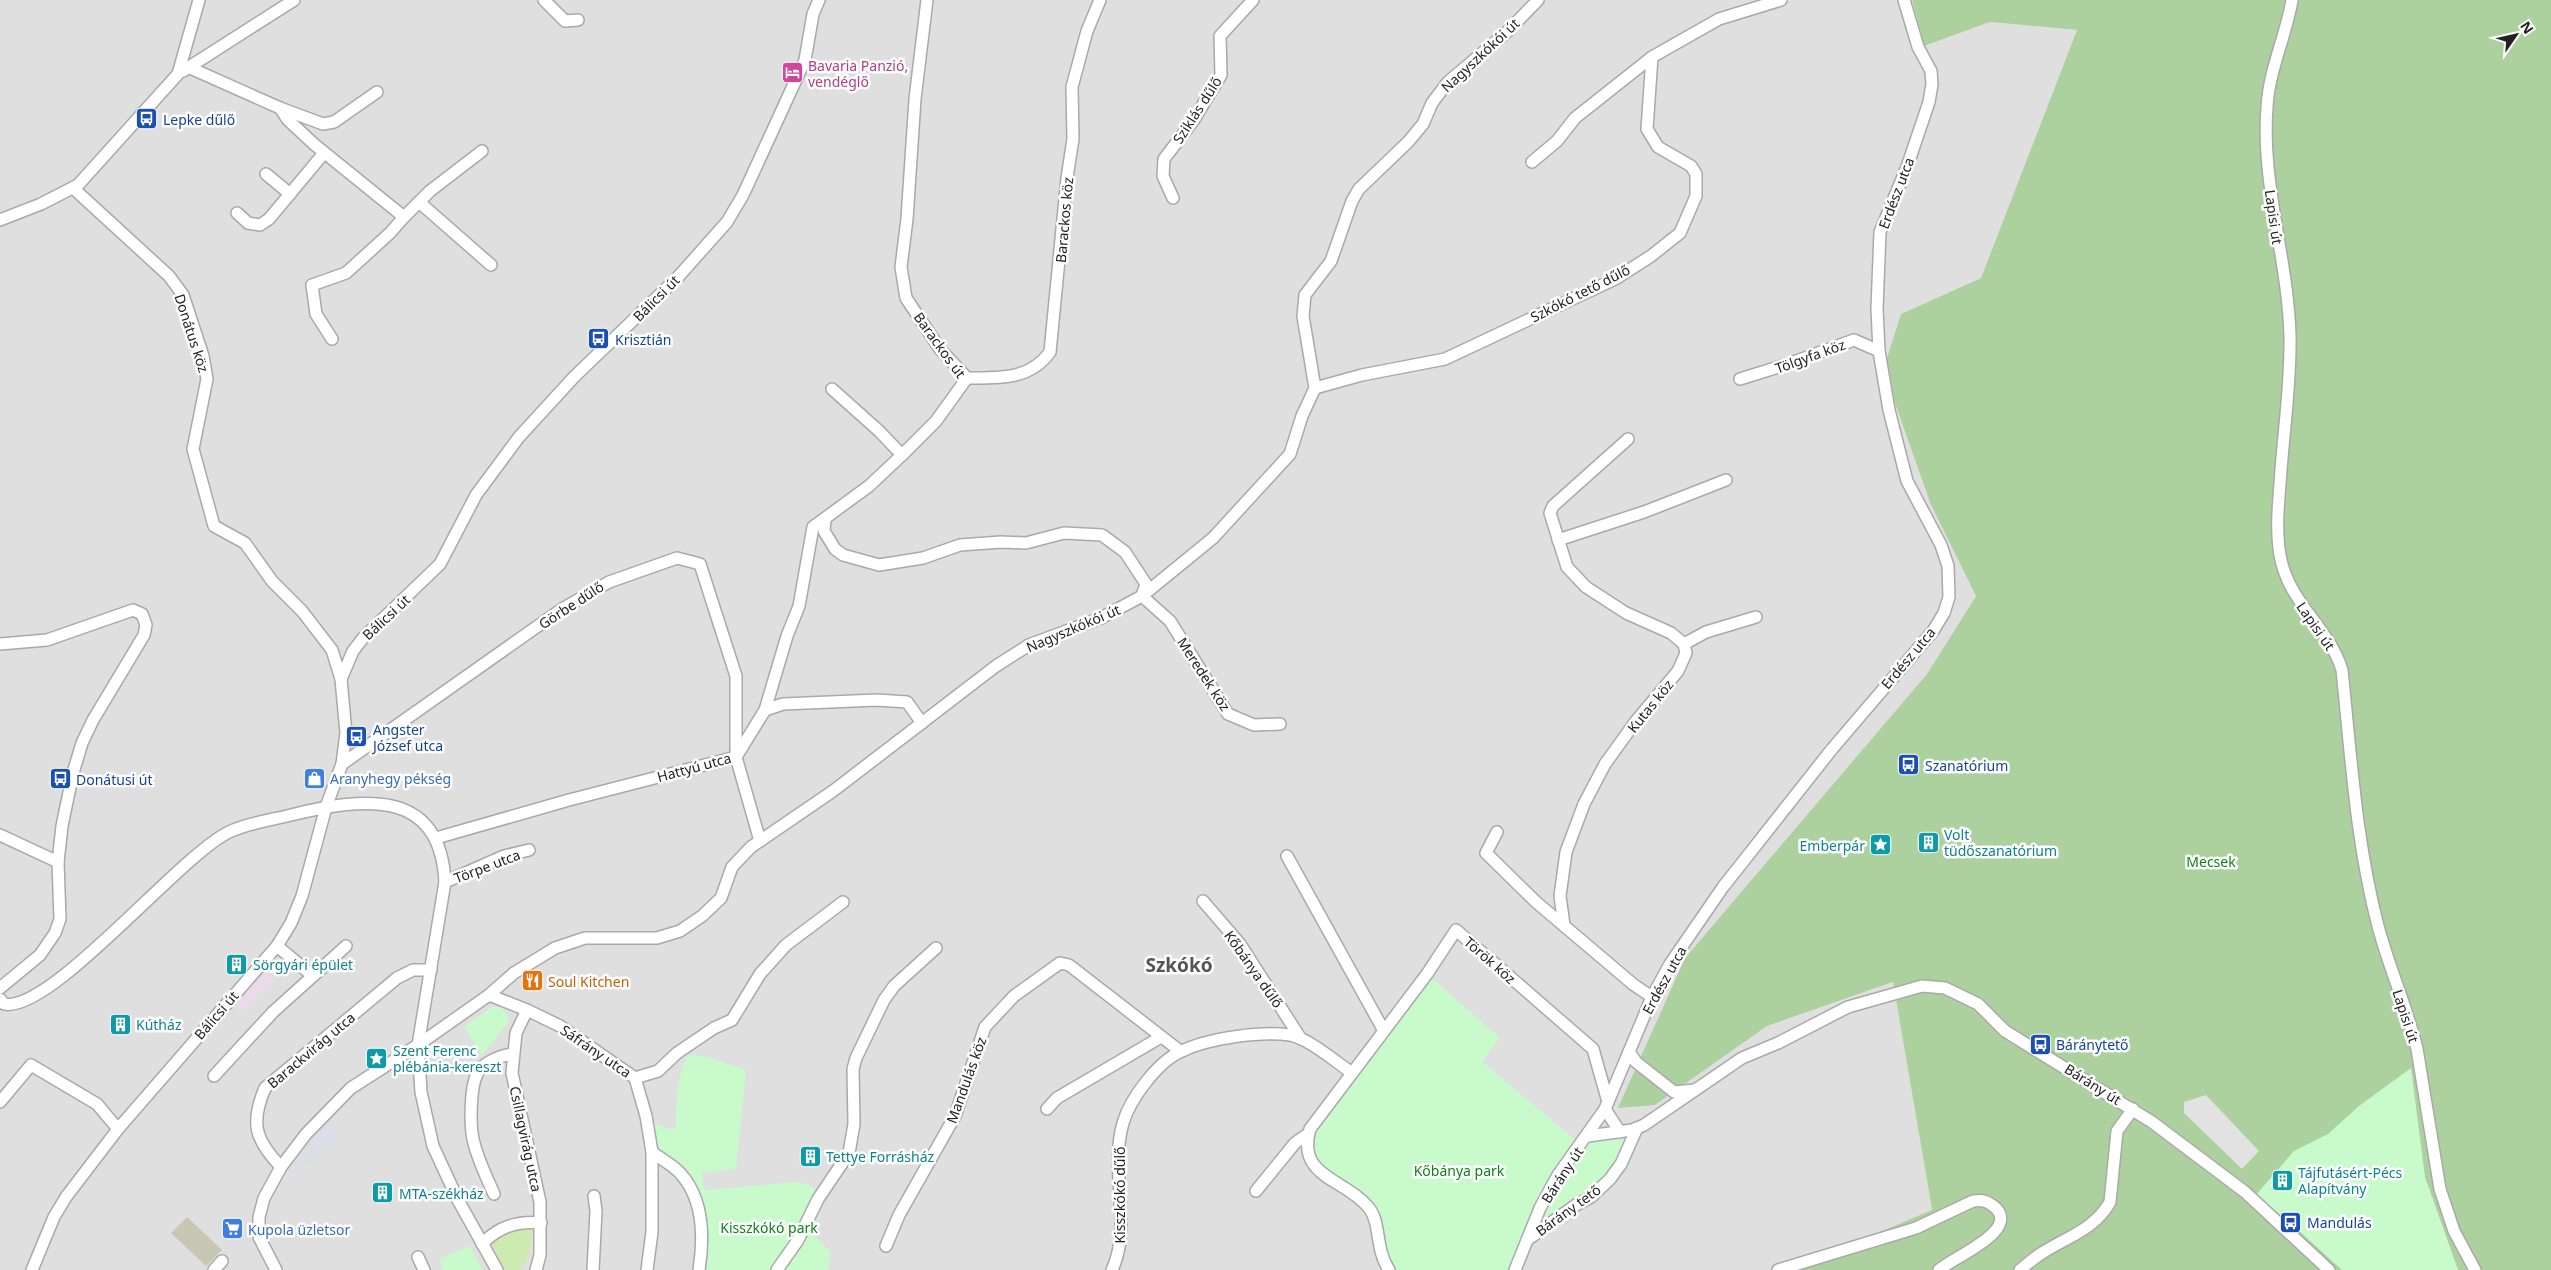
<svg xmlns="http://www.w3.org/2000/svg" width="2551" height="1270" viewBox="0 0 2551 1270" font-family="'Noto Sans',sans-serif">
<style>
.residential{fill:#e0dfdf}
.industrial{fill:#ebdbe8}
.construction{fill:#c7c7b4}
.grass{fill:#cdebb0}
.forest{fill:#add19e}
.park{fill:#c8facc}
.parking{fill:#e2e2e2}
.plaza{fill:#dddde8}
.lines{fill:none;stroke-linecap:round;stroke-linejoin:round}
.minor-casing{stroke:#a9a9a9;stroke-width:14}
.minor{stroke:#fff;stroke-width:11}
.labels{text-anchor:middle;dominant-baseline:central;stroke-width:5;stroke-linejoin:round;paint-order:stroke}
.street-label{font-size:14px;fill:#222;stroke:#fff}
.hotel-label{font-size:14px;fill:#b23c85;stroke:#fff;text-anchor:start}
.transit-label{font-size:14px;fill:#164399;stroke:#fff;text-anchor:start}
.shop-label{font-size:14px;fill:#366cbe;stroke:#fff;text-anchor:start}
.culture-label{font-size:14px;fill:#0d838f;stroke:#fff;text-anchor:start}
.park-label{font-size:14px;fill:#0c8416;stroke:#fff}
.food-label{font-size:14px;fill:#c56008;stroke:#fff;text-anchor:start}
.district-label{font-size:19px;font-weight:bold;fill:#555;stroke:#fff}
</style>
<rect width="100%" height="100%" fill="#f2efe9"/>
<path class="residential" d="M0,0H1912L1924,46L1990,22L2077,30L1981,278L1901,314L1931,505L1976,596L1927,674L1685,958L1655,1105L1767,1026L1893,982L1932,1211L1828,1254L1803,1270H1515L1581,1145L1482,1062L1370,1209L1389,1270H0Z"/>
<path class="industrial" d="M280,951L287,957L279,967L281,970L243,1013L235,1006L274,963L272,961Z"/>
<path class="construction" d="M187,1217L222,1250L206,1266L171,1233Z"/>
<path class="grass" d="M533,1223C531,1241 532,1256 520,1270H506L488,1238Z"/>
<path class="forest" d="M1912,0H2551V1270H1803L1828,1254L1932,1210L1893,982L1767,1026L1655,1105L1618,1108L1685,958L1927,674L1976,596L1931,505L1895,403L1887,358L1901,314L1981,278L2077,30L1990,22L1924,46Z"/>
<g class="park">
<path d="M1427,974L1500,1038L1482,1062L1581,1145L1588,1136L1632,1130L1610,1179L1527,1240L1515,1270H1389L1370,1209L1317,1169L1310,1129Z"/>
<path d="M492,1007C502,1006 507,1011 509,1021L482,1055L464,1027Z"/>
<path d="M688,1055L708,1057L746,1070L736,1169L702,1173L704,1190L799,1182L818,1189L819,1203L812,1229L815,1236L831,1253L828,1270H702L699,1202L656,1149L652,1122L668,1129L676,1128C676,1103 676,1077 688,1055Z"/>
<path d="M2411,1068L2425,1177L2458,1270H2342L2285,1218L2255,1196L2294,1151L2328,1134L2359,1106Z"/>
<path d="M470,1246L482,1270H443L439,1259Z"/>
</g>
<path class="parking" d="M2206,1095L2259,1151L2242,1169L2184,1113V1102Z"/>
<path class="plaza" d="M329,1119L342,1140L287,1175L301,1153Z"/>
<g class="lines">
<defs>
<g id="minor">
<path d="M544,0L565,21L578,20"/>
<path d="M2292,0C2286,36 2269,70 2267,107C2261,184 2288,259 2290,336C2291,385 2283,435 2280,484C2278,507 2276,532 2280,555C2288,603 2329,627 2342,670C2351,756 2356,842 2378,926C2389,968 2407,1007 2417,1049L2440,1189L2454,1231L2475,1270"/>
<path d="M188,67L280,108L288,120L315,145L404,217L390,233L346,273L312,285L316,314L332,339"/>
<path d="M183,71L294,0"/>
<path d="M280,108L323,124L334,122L377,92"/>
<path d="M1532,162L1557,141L1575,118L1652,57"/>
<path d="M266,174L290,194"/>
<path d="M73,188L169,276L183,295L203,356L207,379L193,449L214,526L245,543L272,581L302,611L332,650L341,679"/>
<path d="M1173,198L1163,176L1164,159L1193,121L1221,75L1220,36L1253,0"/>
<path d="M419,202L491,265"/>
<path d="M237,213L248,223L260,225L269,219L324,153"/>
<path d="M404,217L430,191L482,151"/>
<path d="M0,220L41,204L78,185L178,74L199,0"/>
<path d="M967,378C999,378 1030,380 1050,352L1067,178L1073,139L1072,87L1087,31L1100,0"/>
<path d="M1740,379L1788,364L1854,340L1879,351"/>
<path d="M1315,388L1362,375L1445,359L1615,279L1651,256L1680,233L1696,196V174L1691,166L1658,147L1647,129L1652,57L1719,19L1781,0"/>
<path d="M832,389L879,431L902,455"/>
<path d="M825,520L824,531L835,549L843,555L879,565L923,558L960,545L1001,542L1026,543L1064,533L1102,535L1125,552L1146,584L1142,596L1170,621L1228,714L1254,725L1280,724"/>
<path d="M1558,540L1644,512L1726,480"/>
<path d="M0,644L47,640L133,610L142,614L146,625L144,635L93,720L82,743L73,773L62,826L58,862L60,919L55,933L40,955L0,988"/>
<path d="M1684,644L1706,632L1756,617"/>
<path d="M765,710L787,636L799,606L813,527L869,486L902,455L936,421L967,378L940,349L906,298L901,267L907,219L915,99L927,0"/>
<path d="M342,764L562,609L609,582L677,558L700,564L736,676V757L760,841"/>
<path d="M1497,832L1486,853L1536,902L1634,985L1652,997"/>
<path d="M0,835L58,862"/>
<path d="M436,838L569,800L736,757L765,710L783,704L877,700L907,702L922,723"/>
<path d="M1287,856L1384,1031"/>
<path d="M445,882L504,856L529,850"/>
<path d="M1203,901L1240,944L1301,1039"/>
<path d="M1564,925L1560,896L1566,852L1584,804L1605,764L1636,721L1678,671L1686,653L1684,644L1671,633L1626,613L1586,587L1567,567L1550,513L1553,506L1628,439"/>
<path d="M313,976L346,946"/>
<path d="M489,995L527,1010L560,1026L635,1078L646,1116L652,1152V1232L647,1270"/>
<path d="M0,999L4,1004C50,1014 179,856 229,832C248,823 271,820 291,815C361,798 440,786 445,882L418,1045L421,1092L433,1146L458,1200L497,1270"/>
<path d="M527,1010L516,1033L512,1073L540,1202V1255L536,1270"/>
<path d="M1629,1052L1636,1062L1674,1092L1695,1090"/>
<path d="M214,1076L273,1012L313,976L277,946"/>
<path d="M635,1078L658,1071L677,1053L714,1028L732,1020L760,974L786,945L843,902"/>
<path d="M0,1102L31,1065L97,1104L118,1129"/>
<path d="M1047,1109L1057,1098L1161,1037"/>
<path d="M1605,1109L1620,1132"/>
<path d="M1588,1136L1632,1130L1644,1125L1742,1058L1778,1043L1848,1007L1922,986L1945,988L1978,1004L2005,1031L2152,1122L2245,1192L2329,1270"/>
<path d="M652,1152C661,1159 673,1165 680,1173C704,1199 704,1238 699,1270"/>
<path d="M281,1167C255,1140 250,1123 265,1088L397,978L413,970H431"/>
<path d="M1256,1191L1295,1143L1308,1134"/>
<path d="M494,1194C486,1176 477,1158 473,1139C470,1125 470,1088 477,1074C482,1063 501,1055 513,1054"/>
<path d="M1527,1240L1576,1205L1591,1197L1610,1179L1621,1164L1637,1128"/>
<path d="M482,1244C499,1226 518,1221 541,1223"/>
<path d="M886,1246L899,1215L955,1116L985,1027L1014,996L1060,963L1069,965L1180,1051"/>
<path d="M418,1257L424,1270"/>
<path d="M32,1270L54,1217L66,1197L118,1129L277,946L291,923L302,896L326,807L342,764L346,733L341,679L353,651L363,638L440,564L476,495L519,437L574,377L678,277L727,222L743,195L805,60L813,14L819,0"/>
<path d="M214,1270L222,1261"/>
<path d="M276,1270L259,1237V1217L264,1198L281,1167L306,1134L351,1088L418,1045L489,995L514,973L555,948L585,938H657L680,931L702,916L721,898L732,867L751,847L833,791L996,666L1029,645L1101,618L1142,596L1213,538L1290,454L1302,416L1315,388L1303,316L1305,295L1331,261L1352,201L1359,189L1408,142L1423,124L1432,103L1448,82L1506,33L1538,0"/>
<path d="M593,1270L596,1211L594,1196"/>
<path d="M777,1270L798,1240L818,1199L849,1153L854,1124L853,1069L856,1058L884,1000L894,986L936,948"/>
<path d="M1112,1270C1133,1225 1109,1171 1123,1123C1130,1099 1158,1061 1182,1051C1209,1038 1261,1031 1290,1035C1308,1038 1336,1062 1352,1073"/>
<path d="M1389,1270C1375,1249 1381,1223 1369,1208C1345,1178 1296,1178 1310,1129L1427,974L1456,930L1593,1049L1608,1102"/>
<path d="M1515,1270L1540,1208L1558,1175L1605,1109L1652,997L1670,964L1723,887L1832,749L1933,631L1944,613L1949,597L1948,566L1941,545L1907,481L1889,410L1879,351L1877,309L1880,232L1907,167L1929,102L1932,84L1931,71L1918,47L1904,0"/>
<path d="M1778,1270L1916,1228L1973,1201C1980,1200 1985,1200 1992,1205C2026,1229 1951,1258 1939,1270"/>
<path d="M2020,1270C2027,1264 2034,1258 2042,1253C2067,1237 2095,1229 2110,1202L2117,1131L2133,1109"/>
</g>
</defs>
<use href="#minor" class="minor-casing"/>
<use href="#minor" class="minor"/>
</g>
<defs>
<symbol id="hotel-square" viewBox="-11 -11 22 22"><rect x="-9" y="-9" width="18" height="18" rx="4" fill="#d1479c" stroke="#fff"/><path d="M-6-4.5h1.5V1H6V5H4.5V3h-9V5H-6ZM-4 0a1.8 1.8 0 1 1 3.6 0ZM.5 0V-2.5h3Q6-2.5 6 0Z" fill="#fff"/></symbol>
<symbol id="bus-square" viewBox="-11 -11 22 22"><rect x="-9" y="-9" width="18" height="18" rx="4" fill="#1a4fb4" stroke="#fff"/><path d="M-5-6H5V4H4V6H2V4H-2V6H-4V4H-5ZM-3.5-4V0h7V-4ZM-3.5 1.2v1.5H-2V1.2ZM2 1.2v1.5H3.5V1.2Z" fill="#fff"/></symbol>
<symbol id="shop-square" viewBox="-11 -11 22 22"><rect x="-9" y="-9" width="18" height="18" rx="4" fill="#3f7fe0" stroke="#fff"/><path d="M-5-2.5h2.3a2.7 3.5 0 0 1 5.4 0H5L5.5 6h-11ZM-1.5-2.5h3a1.5 2.3 0 0 0-3 0Z" fill="#fff"/></symbol>
<symbol id="building-square" viewBox="-11 -11 22 22"><rect x="-9" y="-9" width="18" height="18" rx="4" fill="#0f9aa8" stroke="#fff"/><path d="M-4-6H4V6H1V3H-1V6H-4ZM-2.5-4.3h1.7v1.8h-1.7ZM.8-4.3h1.7v1.8H.8ZM-2.5-1h1.7V.8h-1.7ZM.8-1h1.7V.8H.8Z" fill="#fff"/></symbol>
<symbol id="sight-square" viewBox="-11 -11 22 22"><rect x="-9" y="-9" width="18" height="18" rx="4" fill="#0f9aa8" stroke="#fff"/><path d="M0-6L1.8-2.2L6-1.7L2.9 1.2L3.7 5.4L0 3.3L-3.7 5.4L-2.9 1.2L-6-1.7L-1.8-2.2Z" fill="#fff"/></symbol>
<symbol id="restaurant-square" viewBox="-11 -11 22 22"><rect x="-9" y="-9" width="18" height="18" rx="4" fill="#e8710a" stroke="#fff"/><path d="M-5-6h1v4h1v-4h1v4h1v-4h1v5L-1.5 .5V6h-2V.5L-5-1ZM5-6V6H3V1.5H1.5Q1.5-4 5-6Z" fill="#fff"/></symbol>
<symbol id="supermarket-square" viewBox="-11 -11 22 22"><rect x="-9" y="-9" width="18" height="18" rx="4" fill="#3f7fe0" stroke="#fff"/><path d="M-6-5.5h2.5l.6 2H6L4.5 2H-2.5L-4.4-4H-6ZM-1.5 3.2a1.3 1.3 0 1 0 .1 0ZM3 3.2a1.3 1.3 0 1 0 .1 0Z" fill="#fff"/></symbol>
</defs>
<g fill-rule="evenodd">
<use href="#hotel-square" x="780" y="60" width="25" height="25"/>
<use href="#bus-square" x="134" y="106" width="25" height="25"/>
<use href="#bus-square" x="586" y="326" width="25" height="25"/>
<use href="#bus-square" x="344" y="724" width="25" height="25"/>
<use href="#bus-square" x="1896" y="752" width="25" height="25"/>
<use href="#shop-square" x="302" y="766" width="25" height="25"/>
<use href="#bus-square" x="48" y="766" width="25" height="25"/>
<use href="#building-square" x="1916" y="830" width="25" height="25"/>
<use href="#sight-square" x="1868" y="832" width="25" height="25"/>
<use href="#building-square" x="224" y="952" width="25" height="25"/>
<use href="#restaurant-square" x="520" y="968" width="25" height="25"/>
<use href="#building-square" x="108" y="1012" width="25" height="25"/>
<use href="#bus-square" x="2028" y="1032" width="25" height="25"/>
<use href="#sight-square" x="364" y="1046" width="25" height="25"/>
<use href="#building-square" x="798" y="1144" width="25" height="25"/>
<use href="#building-square" x="2270" y="1168" width="25" height="25"/>
<use href="#building-square" x="370" y="1180" width="25" height="25"/>
<use href="#bus-square" x="2278" y="1210" width="25" height="25"/>
<use href="#supermarket-square" x="220" y="1216" width="25" height="25"/>
</g>
<g class="labels">
<g class="street-label">
<text transform="translate(1480 55) rotate(-43)">Nagyszkókói út</text>
<text transform="translate(1197 110) rotate(-57)">Sziklás dűlő</text>
<text transform="translate(1896 193) rotate(-69)">Erdész utca</text>
<text transform="translate(2274 217) rotate(82)">Lapisi út</text>
<text transform="translate(1064 220) rotate(-85)">Barackos köz</text>
<text transform="translate(1580 293) rotate(-27)">Szkókó tető dűlő</text>
<text transform="translate(656 298) rotate(-45)">Bálicsi út</text>
<text transform="translate(192 333) rotate(72)">Donátus köz</text>
<text transform="translate(940 345) rotate(54)">Barackos út</text>
<text transform="translate(1810 356) rotate(-20)">Tölgyfa köz</text>
<text transform="translate(571 605) rotate(-33)">Görbe dűlő</text>
<text transform="translate(386 617) rotate(-43)">Bálicsi út</text>
<text transform="translate(2316 626) rotate(55)">Lapisi út</text>
<text transform="translate(1073 628) rotate(-23)">Nagyszkókói út</text>
<text transform="translate(1908 658) rotate(-50)">Erdész utca</text>
<text transform="translate(1204 674) rotate(57)">Meredek köz</text>
<text transform="translate(1650 706) rotate(-51)">Kutas köz</text>
<text transform="translate(694 767) rotate(-15)">Hattyú utca</text>
<text transform="translate(487 866) rotate(-21)">Törpe utca</text>
<text transform="translate(1490 960) rotate(41)">Török köz</text>
<text transform="translate(1254 969) rotate(55)">Kőbánya dűlő</text>
<text transform="translate(1664 980) rotate(-61)">Erdész utca</text>
<text transform="translate(216 1015) rotate(-49)">Bálicsi út</text>
<text transform="translate(2406 1016) rotate(72)">Lapisi út</text>
<text transform="translate(311 1050) rotate(-40)">Barackvirág utca</text>
<text transform="translate(596 1051) rotate(34)">Sáfrány utca</text>
<text transform="translate(966 1080) rotate(-70)">Mandulás köz</text>
<text transform="translate(2093 1084) rotate(32)">Bárány út</text>
<text transform="translate(526 1139) rotate(78)">Csillagvirág utca</text>
<text transform="translate(1562 1175) rotate(-57)">Bárány út</text>
<text transform="translate(1119 1195) rotate(-90)">Kisszkókó dűlő</text>
<text transform="translate(1568 1210) rotate(-36)">Bárány tető</text>
</g>
<g class="hotel-label">
<text x="808" y="65">Bavaria Panzió,<tspan x="808" dy="16">vendéglő</tspan></text>
</g>
<g class="transit-label">
<text x="163" y="119">Lepke dűlő</text>
<text x="615" y="339">Krisztián</text>
<text x="373" y="729">Angster<tspan x="373" dy="16">József utca</tspan></text>
<text x="1925" y="765">Szanatórium</text>
<text x="76" y="779">Donátusi út</text>
<text x="2056" y="1044">Báránytető</text>
<text x="2307" y="1222">Mandulás</text>
</g>
<g class="shop-label">
<text x="330" y="778">Aranyhegy pékség</text>
<text x="248" y="1229">Kupola üzletsor</text>
</g>
<g class="culture-label">
<text x="1944" y="834">Volt<tspan x="1944" dy="16">tüdőszanatórium</tspan></text>
<text x="1865" y="845" text-anchor="end">Emberpár</text>
<text x="253" y="964">Sörgyári épület</text>
<text x="136" y="1024">Kútház</text>
<text x="393" y="1050">Szent Ferenc<tspan x="393" dy="16">plébánia-kereszt</tspan></text>
<text x="826" y="1156">Tettye Forrásház</text>
<text x="2298" y="1172">Tájfutásért-Pécs<tspan x="2298" dy="16">Alapítvány</tspan></text>
<text x="399" y="1193">MTA-székház</text>
</g>
<g class="park-label">
<text x="2211" y="861">Mecsek</text>
<text x="1459" y="1170">Kőbánya park</text>
<text x="769" y="1227">Kisszkókó park</text>
</g>
<g class="food-label">
<text x="548" y="981">Soul Kitchen</text>
</g>
<g class="district-label">
<text x="1179" y="965">Szkókó</text>
</g>
</g>
<g transform="translate(2516 35) rotate(56)" stroke="#ffffff" stroke-width="4" paint-order="stroke">
<path d="M0-4L9 19L0 12L-9 19Z" fill="#222222"/>
<text y="-8" font-size="14" font-weight="bold" text-anchor="middle" fill="#222222">N</text>
</g>
</svg>
